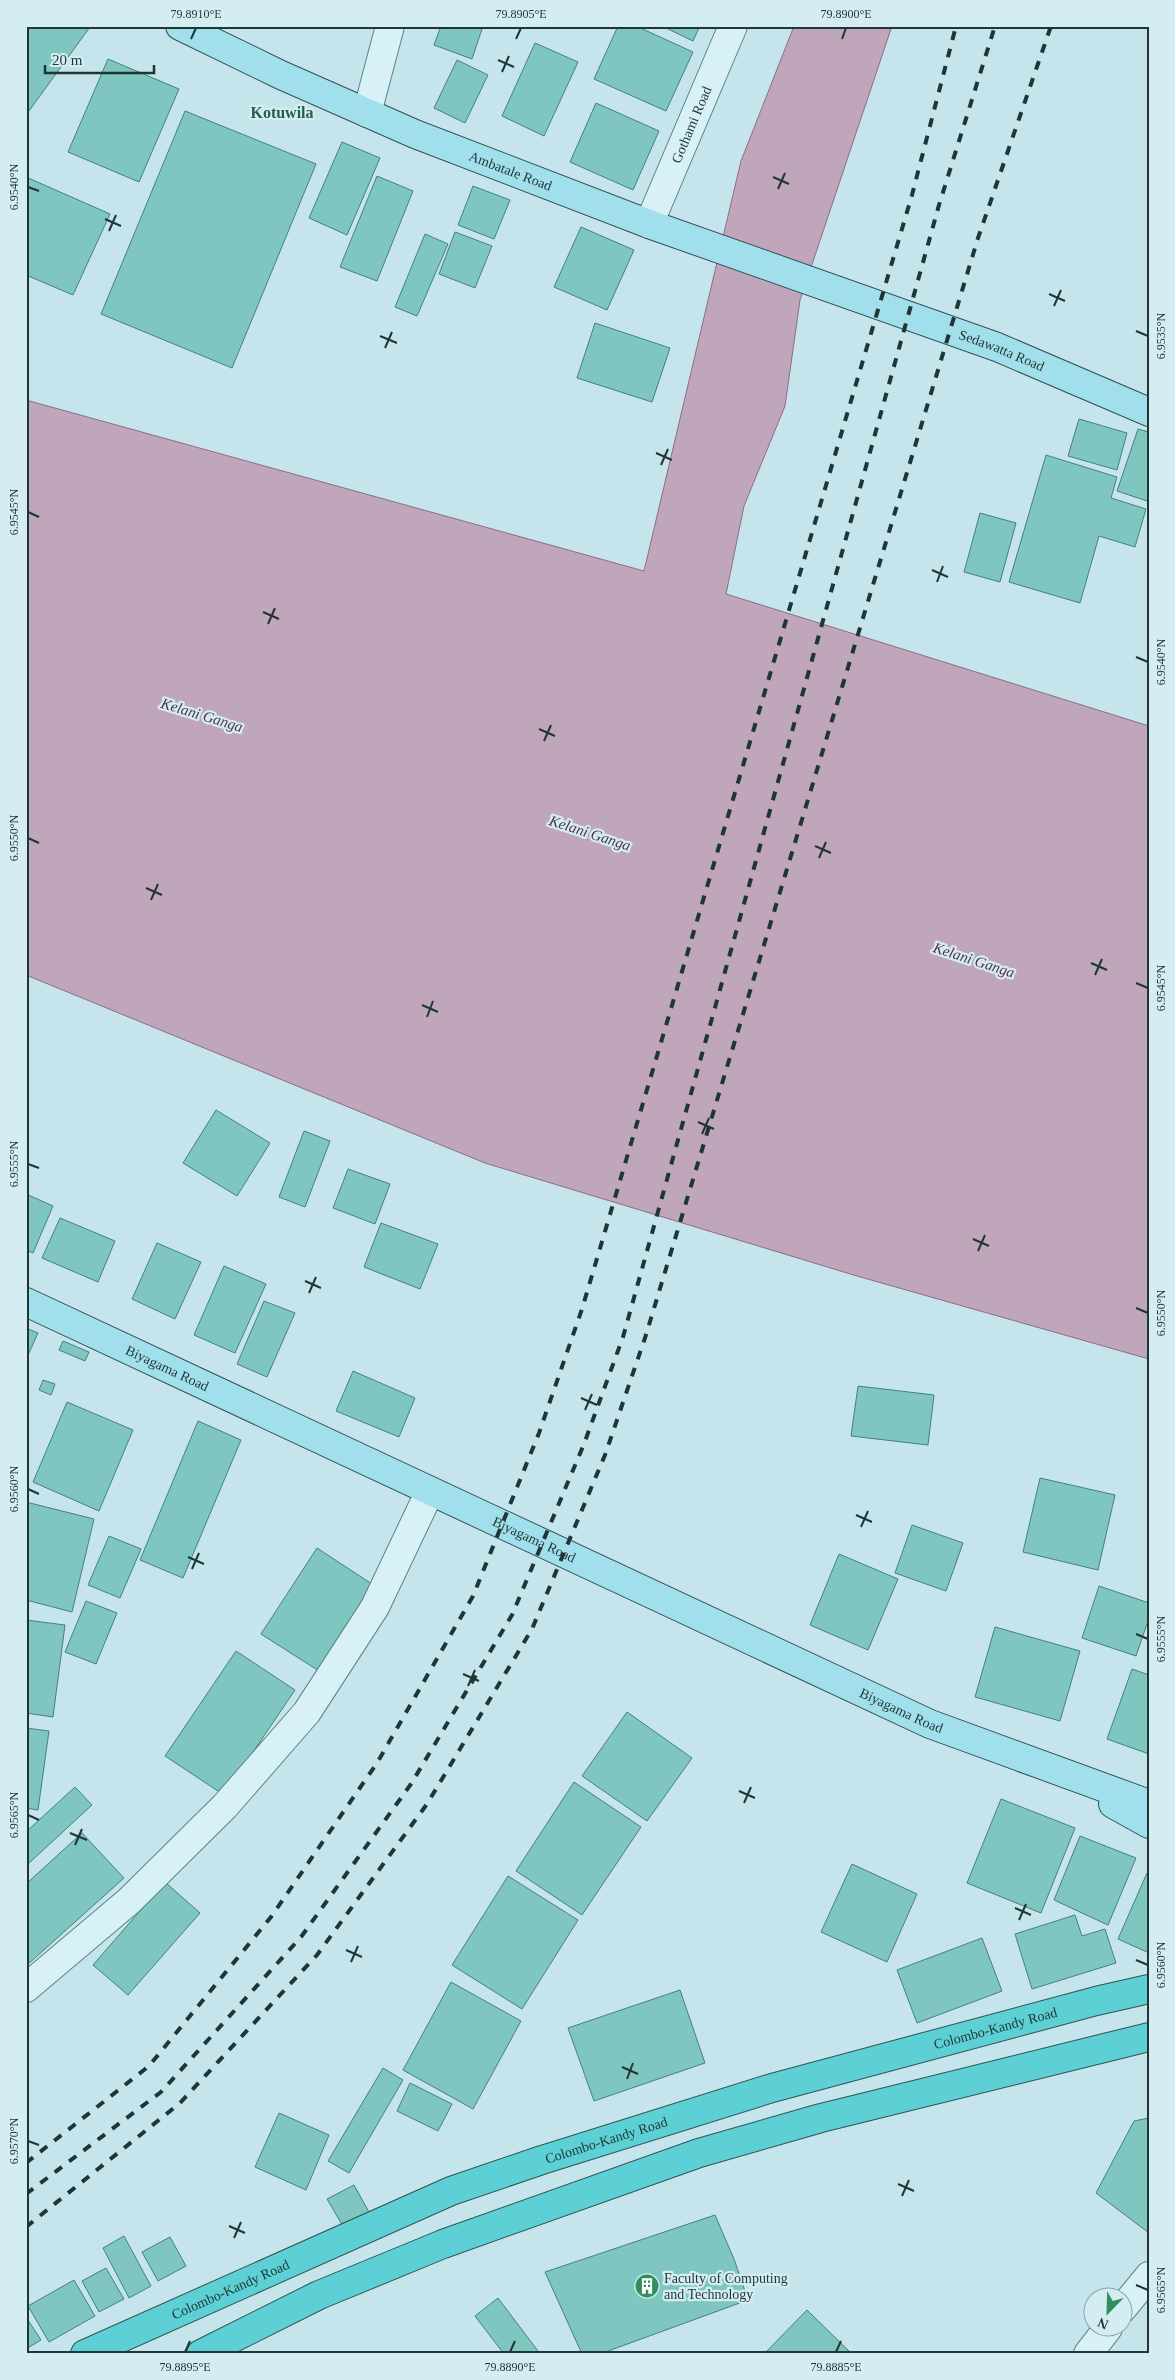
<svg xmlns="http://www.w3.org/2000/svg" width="1175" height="2380" viewBox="0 0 1175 2380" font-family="Georgia,serif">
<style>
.water{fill:#bfa6ba;stroke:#8c6e85}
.building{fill:#7ec6bf;stroke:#44827a}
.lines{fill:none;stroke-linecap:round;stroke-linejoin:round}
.minor-casing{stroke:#5c8485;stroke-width:30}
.major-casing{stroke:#305351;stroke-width:30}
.highway-casing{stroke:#305351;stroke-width:30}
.minor{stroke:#d8f1f6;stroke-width:28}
.major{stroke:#a0dfeb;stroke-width:28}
.highway{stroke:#5cd0d4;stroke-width:28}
.rail{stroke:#1f3635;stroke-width:4;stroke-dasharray:9 9;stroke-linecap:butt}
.ticks{fill:none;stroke:#1f3635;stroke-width:2}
.labels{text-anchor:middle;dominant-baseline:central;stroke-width:4.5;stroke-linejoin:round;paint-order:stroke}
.street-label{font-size:14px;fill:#1f3635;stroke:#d4edf3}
.poi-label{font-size:14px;fill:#1f3635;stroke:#d4edf3;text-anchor:start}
.water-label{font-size:15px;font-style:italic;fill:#543045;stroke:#d4edf3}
.quarter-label{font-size:16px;font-weight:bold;fill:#225f4c;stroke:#d4edf3}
.neatline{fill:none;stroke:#1f3635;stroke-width:2}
.ticks-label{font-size:12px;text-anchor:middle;fill:#1f3635}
</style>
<rect width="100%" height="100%" fill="#c5e4eb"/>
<path class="water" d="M794,26H892L800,300L785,406L744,506L726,594L1149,726V1359L857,1276L485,1163L26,975V400L644,571L741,161Z"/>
<g class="building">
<path d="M26,26L90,27L26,115Z"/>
<path d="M441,26H483L472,59L434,45Z"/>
<path d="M618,26H636L693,52L666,111L594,79Z"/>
<path d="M662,26H700L693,41Z"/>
<path d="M535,43L578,62L544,136L502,116Z"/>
<path d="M108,59L179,89L139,182L68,152Z"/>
<path d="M457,60L488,75L465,123L434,108Z"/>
<path d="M596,103L659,131L633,190L570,162Z"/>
<path d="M185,111L316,164L232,368L101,314Z"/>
<path d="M342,142L380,158L347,235L309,218Z"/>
<path d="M377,176L413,191L377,281L340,267Z"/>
<path d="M26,177L110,214L73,295L26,275Z"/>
<path d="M473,186L510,200L494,239L458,225Z"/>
<path d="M581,227L634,250L607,310L554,287Z"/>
<path d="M455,232L492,246L475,288L439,274Z"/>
<path d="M425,234L448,244L417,316L395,307Z"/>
<path d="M595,323L670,348L652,402L577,378Z"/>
<path d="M1079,419L1127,433L1117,470L1068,456Z"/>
<path d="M1138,429L1149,432V495L1147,501L1117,491Z"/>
<path d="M1046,455L1117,477L1111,498L1146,509L1135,547L1099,536L1080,603L1009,582Z"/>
<path d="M980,513L1016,523L1000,582L964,572Z"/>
<path d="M216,1110L270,1143L237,1196L183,1163Z"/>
<path d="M304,1131L330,1141L305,1207L279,1197Z"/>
<path d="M348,1169L390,1184L375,1224L333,1208Z"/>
<path d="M26,1194L53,1206L33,1253L26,1250Z"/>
<path d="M60,1218L115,1241L98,1282L42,1258Z"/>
<path d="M381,1223L438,1244L420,1289L364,1267Z"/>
<path d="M157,1243L201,1262L175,1319L132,1299Z"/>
<path d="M224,1266L266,1284L235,1353L194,1335Z"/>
<path d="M264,1301L295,1313L267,1377L237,1364Z"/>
<path d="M26,1328L38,1333L28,1355H26Z"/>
<path d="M63,1341L89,1352L85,1361L59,1350Z"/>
<path d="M353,1371L415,1398L399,1437L336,1411Z"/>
<path d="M43,1380L55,1384L51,1395L39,1390Z"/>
<path d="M858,1386L934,1395L928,1445L851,1436Z"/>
<path d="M67,1402L133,1430L99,1511L33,1482Z"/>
<path d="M198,1421L241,1440L183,1578L140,1560Z"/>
<path d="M1040,1478L1115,1495L1098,1570L1023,1552Z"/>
<path d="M26,1502L94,1519L72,1612L26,1600Z"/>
<path d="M912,1525L963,1543L946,1591L895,1573Z"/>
<path d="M109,1536L141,1549L120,1598L88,1585Z"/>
<path d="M317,1548L375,1586L319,1671L261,1634Z"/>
<path d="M839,1554L898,1579L868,1650L810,1625Z"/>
<path d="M1099,1586L1149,1603V1618L1136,1656L1082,1638Z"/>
<path d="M86,1601L117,1613L96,1664L65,1652Z"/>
<path d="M26,1620L65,1625L53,1717L26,1713Z"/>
<path d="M995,1627L1080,1651L1060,1721L975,1697Z"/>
<path d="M236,1651L295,1690L224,1795L165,1756Z"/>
<path d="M1132,1669L1149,1675V1754L1107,1739Z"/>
<path d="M627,1712L692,1758L647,1821L582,1776Z"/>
<path d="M26,1728L49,1731L38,1810L26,1808Z"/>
<path d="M574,1782L641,1827L582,1915L516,1871Z"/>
<path d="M75,1787L92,1805L28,1864L26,1832Z"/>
<path d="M1001,1799L1075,1828L1041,1913L967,1883Z"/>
<path d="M82,1833L124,1878L26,1966V1884Z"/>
<path d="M1080,1836L1136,1858L1108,1925L1054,1900Z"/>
<path d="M852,1864L917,1894L887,1962L821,1932Z"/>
<path d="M1147,1873L1149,1874V1953L1118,1939Z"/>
<path d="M508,1876L578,1920L522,2009L452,1965Z"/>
<path d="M165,1882L200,1913L128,1995L93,1965Z"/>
<path d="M1075,1915L1082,1936L1105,1929L1116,1963L1032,1989L1015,1934Z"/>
<path d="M982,1938L1002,1991L917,2023L897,1970Z"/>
<path d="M451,1982L521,2021L473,2109L403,2070Z"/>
<path d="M680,1990L705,2063L594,2101L568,2028Z"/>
<path d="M383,2068L403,2080L349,2173L328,2161Z"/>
<path d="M410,2083L452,2104L438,2131L397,2111Z"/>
<path d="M279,2113L329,2135L306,2190L255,2167Z"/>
<path d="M1149,2118V2233L1096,2193L1134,2121Z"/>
<path d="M354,2185L370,2214L344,2228L327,2199Z"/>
<path d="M715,2215L734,2259L748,2300L600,2354H582L545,2272Z"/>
<path d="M124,2236L151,2286L129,2298L103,2248Z"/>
<path d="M170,2237L186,2266L158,2281L142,2252Z"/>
<path d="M106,2268L124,2299L99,2312L82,2281Z"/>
<path d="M74,2280L95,2316L49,2342L28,2306Z"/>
<path d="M498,2298L538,2351L535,2354H504L475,2316Z"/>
<path d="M807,2310L852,2354H764Z"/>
<path d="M26,2317L41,2340L26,2349Z"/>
</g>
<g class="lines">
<defs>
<g id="minor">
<path d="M367,113L390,26"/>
<path id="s1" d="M649,224L733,26"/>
<path d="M26,1988L129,1901L225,1806L307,1712L375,1607L430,1491"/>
<path d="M1122,2309L1149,2276"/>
<path d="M1088,2354L1108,2328"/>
</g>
<g id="major">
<path id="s2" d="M180,26L281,75L415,134L649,224L997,347L1149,412"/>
<path id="s3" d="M26,1302L930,1724L1149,1804"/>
<path d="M1113,1804L1149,1824"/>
</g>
<g id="highway">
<path id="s4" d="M85,2354L451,2191L542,2160L772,2088L1096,2001L1149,1989"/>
<path d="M201,2354L319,2295L443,2244L699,2153L821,2118L1149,2037"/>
</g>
</defs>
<use href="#minor" class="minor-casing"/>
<use href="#major" class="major-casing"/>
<use href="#highway" class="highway-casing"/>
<use href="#minor" class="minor"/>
<use href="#major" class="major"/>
<use href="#highway" class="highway"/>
<g class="rail">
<path d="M26,2163L149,2066L271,1917L377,1763L473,1596L539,1433L582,1309L912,195L956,26"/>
<path d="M26,2194L161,2092L301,1937L411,1784L512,1615L584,1444L623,1337L939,205L995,26"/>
<path d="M26,2227L180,2103L317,1955L427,1804L532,1629L605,1455L645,1338L978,238L1051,26"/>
</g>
</g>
<path class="ticks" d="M191,39L196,28M516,39L521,28M842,39L846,28M498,60L514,67M502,72L509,56M773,177L789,184M28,187L39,191M778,189L785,173M105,219L121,226M109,231L116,215M1049,294L1065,301M1054,306L1061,290M1136,331L1148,336M380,336L397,343M385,348L392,332M656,453L672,460M661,465L668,449M28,512L39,517M932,570L948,577M937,582L943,566M263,612L279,619M268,624L275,608M1136,657L1148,662M539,729L555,736M544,741L551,725M28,838L39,843M815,846L831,853M819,858L826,842M146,888L162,895M151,900L158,884M1091,963L1107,970M1095,975L1102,959M1136,983L1148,988M422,1005L438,1012M427,1017L433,1001M698,1122L714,1129M702,1134L709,1118M28,1164L39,1168M973,1239L989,1246M978,1251L985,1235M305,1281L321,1288M309,1293L316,1277M1136,1308L1148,1313M581,1398L597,1405M585,1410L592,1394M28,1489L39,1494M856,1515L872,1522M861,1527L868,1511M188,1557L204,1564M192,1569L199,1553M1136,1634L1148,1639M463,1674L479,1681M468,1686L475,1670M739,1791L755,1798M744,1803L751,1787M28,1815L39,1820M70,1833L87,1840M75,1845L82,1829M1015,1908L1031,1915M1019,1920L1026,1904M346,1950L362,1957M1136,1960L1148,1965M351,1962L358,1946M622,2067L638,2074M627,2079L633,2063M28,2141L39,2145M898,2184L914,2191M902,2196L909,2180M229,2226L245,2233M234,2238L241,2222M1136,2285L1148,2290M185,2352L190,2341M510,2352L515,2341M836,2352L841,2341"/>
<defs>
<symbol id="building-disc" viewBox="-11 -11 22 22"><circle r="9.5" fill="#318f5d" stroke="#d4edf3"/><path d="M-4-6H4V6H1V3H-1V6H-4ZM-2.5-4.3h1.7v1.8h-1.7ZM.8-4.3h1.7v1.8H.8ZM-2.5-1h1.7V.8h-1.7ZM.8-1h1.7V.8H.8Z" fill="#fff"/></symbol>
</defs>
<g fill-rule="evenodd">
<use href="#building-disc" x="633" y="2272" width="28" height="28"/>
</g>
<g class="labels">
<g class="street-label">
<text stroke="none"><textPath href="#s1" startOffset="108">Gothami Road</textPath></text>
<text stroke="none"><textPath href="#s2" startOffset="361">Ambatale Road</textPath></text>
<text stroke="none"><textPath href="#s2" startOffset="884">Sedawatta Road</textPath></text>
<text stroke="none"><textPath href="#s3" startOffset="156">Biyagama Road</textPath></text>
<text stroke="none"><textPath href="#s3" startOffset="561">Biyagama Road</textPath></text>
<text stroke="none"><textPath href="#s3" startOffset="966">Biyagama Road</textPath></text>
<text stroke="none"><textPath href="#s4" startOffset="969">Colombo-Kandy Road</textPath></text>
<text stroke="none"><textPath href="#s4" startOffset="564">Colombo-Kandy Road</textPath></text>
<text stroke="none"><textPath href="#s4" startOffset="159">Colombo-Kandy Road</textPath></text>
</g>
<g class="poi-label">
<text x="664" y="2278">Faculty of Computing<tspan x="664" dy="16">and Technology</tspan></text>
</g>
<g class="water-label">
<text transform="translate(202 715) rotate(17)">Kelani Ganga</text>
<text transform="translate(590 833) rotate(18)">Kelani Ganga</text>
<text transform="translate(974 960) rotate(18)">Kelani Ganga</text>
</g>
<g class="quarter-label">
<text x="282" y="112">Kotuwila</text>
</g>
</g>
<rect width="1175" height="2380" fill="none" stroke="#d4edf3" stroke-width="55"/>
<g transform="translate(1108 2312) rotate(203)"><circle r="24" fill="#d4edf3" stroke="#8ca4a7"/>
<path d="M0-4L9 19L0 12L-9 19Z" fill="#318f5d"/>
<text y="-8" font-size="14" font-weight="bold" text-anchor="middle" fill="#1f3635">N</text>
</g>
<path d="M45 65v8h109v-8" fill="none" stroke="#1f3635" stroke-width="2.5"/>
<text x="52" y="65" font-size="15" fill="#1f3635" stroke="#d4edf3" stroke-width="4" paint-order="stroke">20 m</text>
<rect x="28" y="28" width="1120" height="2324" class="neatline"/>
<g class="ticks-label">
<text x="196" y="18">79.8910°E</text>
<text x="521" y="18">79.8905°E</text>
<text x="846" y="18">79.8900°E</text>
<text transform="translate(14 187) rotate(-90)" y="4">6.9540°N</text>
<text transform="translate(1161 336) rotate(-90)" y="4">6.9535°N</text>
<text transform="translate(14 512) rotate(-90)" y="4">6.9545°N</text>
<text transform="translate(1161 662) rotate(-90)" y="4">6.9540°N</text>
<text transform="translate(14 838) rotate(-90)" y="4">6.9550°N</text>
<text transform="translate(1161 988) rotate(-90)" y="4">6.9545°N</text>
<text transform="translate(14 1164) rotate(-90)" y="4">6.9555°N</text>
<text transform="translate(1161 1313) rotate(-90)" y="4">6.9550°N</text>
<text transform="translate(14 1489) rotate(-90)" y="4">6.9560°N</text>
<text transform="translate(1161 1639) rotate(-90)" y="4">6.9555°N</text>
<text transform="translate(14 1815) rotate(-90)" y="4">6.9565°N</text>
<text transform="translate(1161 1965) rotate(-90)" y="4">6.9560°N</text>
<text transform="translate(14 2141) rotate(-90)" y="4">6.9570°N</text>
<text transform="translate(1161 2290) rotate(-90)" y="4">6.9565°N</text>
<text x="185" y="2371">79.8895°E</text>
<text x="510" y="2371">79.8890°E</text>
<text x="836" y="2371">79.8885°E</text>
</g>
</svg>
